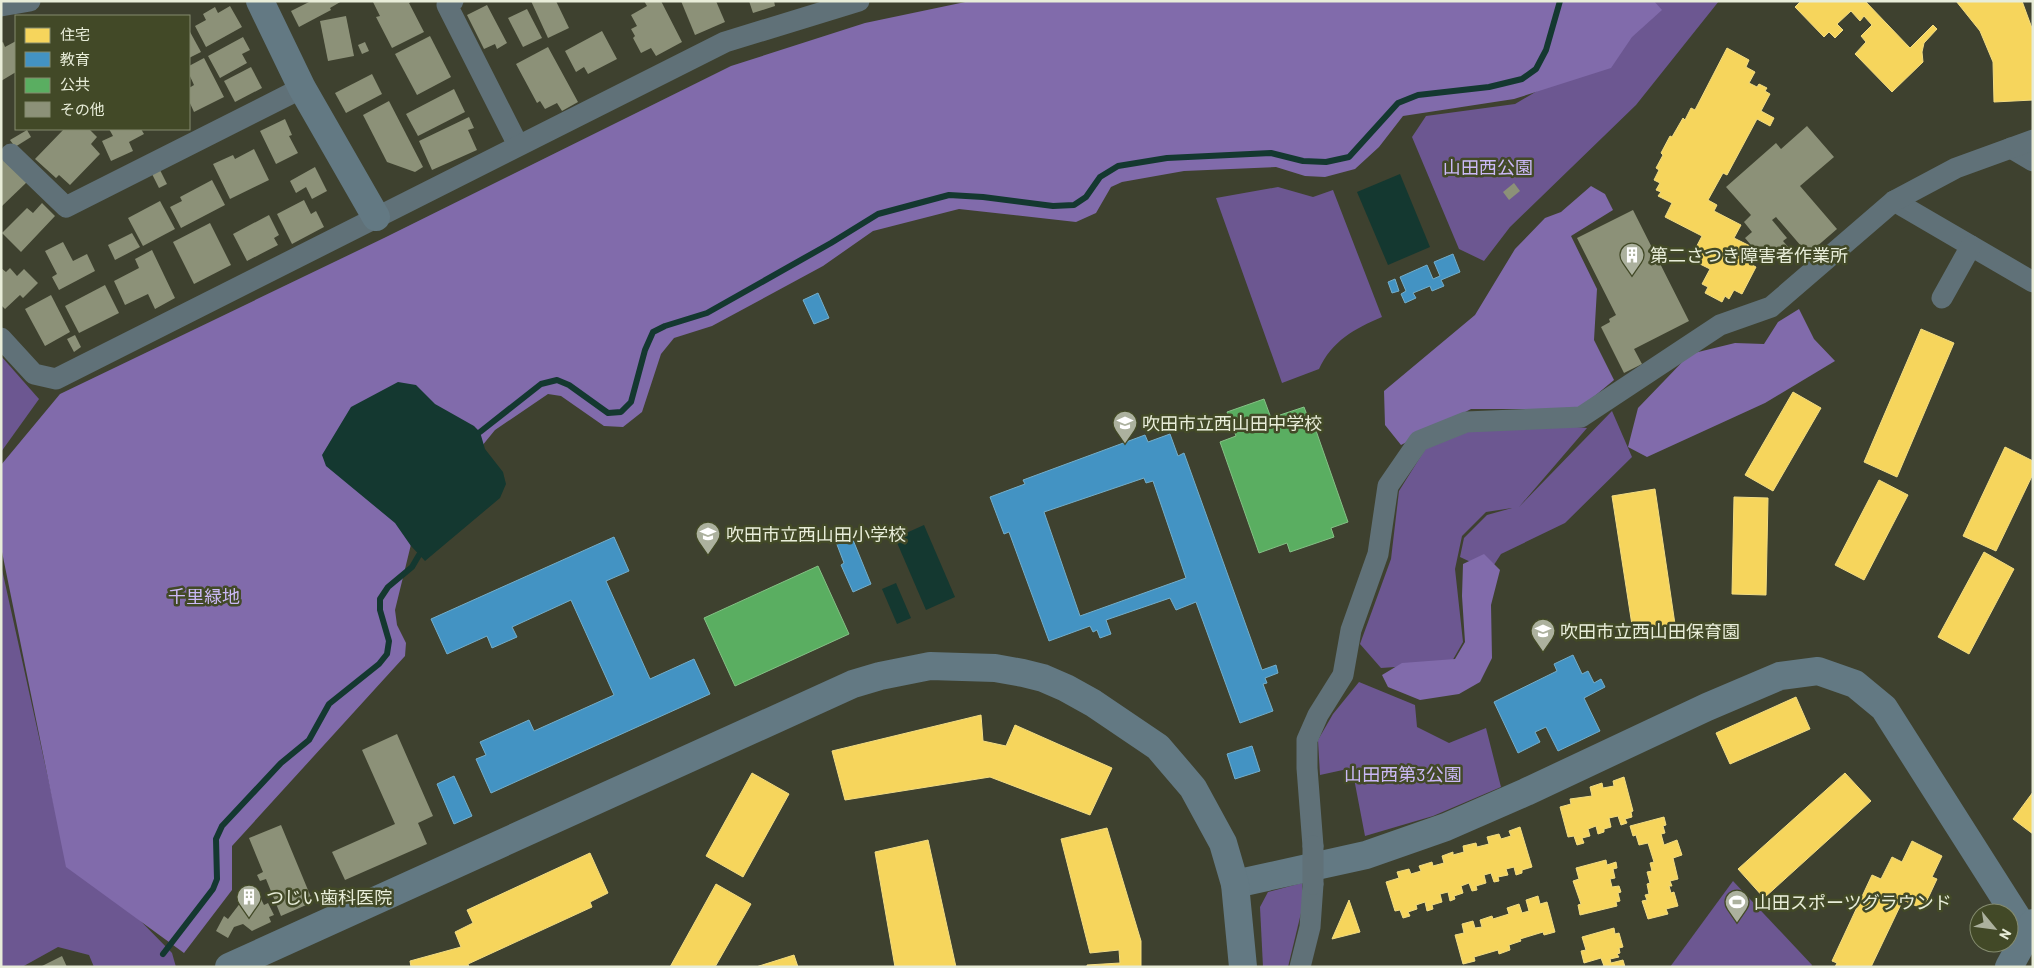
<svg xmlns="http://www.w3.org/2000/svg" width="2034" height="968" viewBox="0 0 2034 968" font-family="Barlow,'Noto Sans JP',sans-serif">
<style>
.green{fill:#6c5791}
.forest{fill:#816bab}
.water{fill:#143830}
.homes{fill:#f6d55c;stroke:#f2dc82}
.schools{fill:#4393c3;stroke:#74aeca;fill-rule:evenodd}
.public{fill:#5aae61;stroke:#85c185}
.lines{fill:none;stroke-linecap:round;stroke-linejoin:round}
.stream{stroke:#143830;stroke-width:6}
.building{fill:#8c9178}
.street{stroke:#607178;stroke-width:21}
.secondary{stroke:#637983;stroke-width:28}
.street-bridge{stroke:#607178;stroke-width:21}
.labels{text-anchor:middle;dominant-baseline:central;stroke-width:5;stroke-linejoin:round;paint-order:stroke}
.park-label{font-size:18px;fill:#cbb9f6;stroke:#424927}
.poi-label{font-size:18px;fill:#e8edd9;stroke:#424927;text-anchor:start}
</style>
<rect width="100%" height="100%" fill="#3e412f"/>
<g class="green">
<path d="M1581,1H1719L1636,105L1510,227L1484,261L1459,249L1412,137L1426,116L1515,104L1549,84Z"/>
<path d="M1278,187L1313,197L1333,190L1382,317C1354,329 1332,341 1319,369L1282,383L1216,198Z"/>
<path d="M1,356L39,399L1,452Z"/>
<path d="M1612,411L1632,457L1565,523L1501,554L1490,571L1460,557L1464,538L1487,515L1512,508L1486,512L1462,536L1455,569L1463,642L1451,663L1381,668L1360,644L1391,559L1399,491L1426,448L1470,431L1566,426L1587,428L1519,507Z"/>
<path d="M1,565L62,841L172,953L176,967H94L89,955L58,947L22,967H1Z"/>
<path d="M1359,682L1415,705L1417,727L1449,743L1486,728L1501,787L1433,816L1365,836L1352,768L1320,775L1318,740L1333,714Z"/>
<path d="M1733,881L1812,965L1811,967H1670Z"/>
<path d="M1302,883V909L1288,967H1263L1260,907L1268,892Z"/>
</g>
<g class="forest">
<path d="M970,1H1654L1662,10L1632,37L1611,68L1514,99L1403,116L1379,147L1355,169L1325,177L1305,176L1276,167L1184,171L1122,182L1111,187L1096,213L1076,222L959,209L873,231L823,266L712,326L674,338L661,354L642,412L623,427L604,426L561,396L548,394L495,430L415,528L395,610L397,625L406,643L405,656L232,846V890L184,953L66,867L1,547V465L60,394L384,238L731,66L865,23Z"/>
<path d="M1591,186L1605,194L1613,210L1571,236L1597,289L1594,340L1614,380L1579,409H1471L1401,445L1385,425L1384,391L1475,315L1515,249L1545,218L1561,212Z"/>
<path d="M1799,309L1814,339L1835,361L1765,403L1647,457L1628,447L1638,408L1690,354L1735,343L1764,344L1778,322Z"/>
<path d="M1484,554L1500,570L1491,605L1492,658L1480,682L1459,694L1420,700L1388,687L1382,675L1402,663L1455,659L1465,642L1462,596L1463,564Z"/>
</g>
<g class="water">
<path d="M1400,174L1430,247L1388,265L1357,192Z"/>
<path d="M398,382L416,385L435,404L474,426L480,432L485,449L503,472L506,484L500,498L425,561L411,546L395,523L326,466L322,455L351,407Z"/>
<path d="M924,525L955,597L926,610L895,538Z"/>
<path d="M896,583L911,618L897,624L882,589Z"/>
</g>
<g class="homes">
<path d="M1801,1H1865L1910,48L1933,25L1937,29L1924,43L1922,52L1923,62L1892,92L1855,54L1866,42L1861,36L1872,25L1864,16L1860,21L1851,11L1837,24L1843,30L1835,38L1829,32L1824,37L1795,7Z"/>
<path d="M1956,1H2022L2033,31V100L1994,102L1993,62L1980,31Z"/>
<path d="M1727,48L1749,60L1746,67L1755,72L1749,83L1757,87L1759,84L1767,88L1765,91L1770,94L1761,111L1774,118L1770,126L1757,119L1727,175L1723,173L1708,200L1717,205L1714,211L1741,225L1734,238L1750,246L1743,260L1756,267L1742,294L1734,290L1729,299L1725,296L1722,302L1705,293L1708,287L1702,284L1710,269L1690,259L1702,236L1665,217L1672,203L1658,196L1661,192L1656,190L1660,183L1654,180L1659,170L1656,168L1663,155L1661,153L1670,136L1672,137L1683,118L1685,120L1691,108L1695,110Z"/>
<path d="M1921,329L1954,343L1897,477L1864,462Z"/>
<path d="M1793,392L1821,408L1773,491L1745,475Z"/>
<path d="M2005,447L2033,461V474L1996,551L1963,536Z"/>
<path d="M1879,480L1908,495L1864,580L1835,565Z"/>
<path d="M1655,489L1676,631L1634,638L1612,496Z"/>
<path d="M1734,497L1768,498L1766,595L1732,594Z"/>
<path d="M1984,552L2014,569L1969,654L1938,637Z"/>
<path d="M1796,697L1810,729L1730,764L1716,733Z"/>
<path d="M981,715L983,741L1006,746L1015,725L1112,768L1090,815L990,777L845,800L832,751Z"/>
<path d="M752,773L789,794L743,877L706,856Z"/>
<path d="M1845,773L1871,801L1764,898L1738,869Z"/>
<path d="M1624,777L1633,811L1631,812L1632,817L1625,819L1627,823L1621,825L1618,816L1609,818L1611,827L1604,829V832L1598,834L1596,826L1588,829L1590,836L1582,838L1584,843L1577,845L1574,836L1568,837L1560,807L1571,804L1570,799L1592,796L1590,787L1602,783L1603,788L1614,786L1613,781Z"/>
<path d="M2033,792V834L2013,819Z"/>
<path d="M1664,817L1666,825L1663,826L1665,833L1661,834L1664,845L1677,840L1682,855L1673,858L1678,879L1670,881L1672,886H1669L1671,893L1674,892L1678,906L1666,909L1668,914L1648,919L1642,901L1647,900L1645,895L1649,894L1647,884L1650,883L1647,872L1652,871L1650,863L1654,862L1648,843L1639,845L1636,835L1633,836L1630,826Z"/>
<path d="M1520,827L1532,867L1522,870V873L1516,875L1514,867L1506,869L1508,875L1498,877L1499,881L1494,882L1491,873L1484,875L1486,883L1476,886L1477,890L1472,891L1469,883L1461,886L1463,893L1454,896L1455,899L1450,901L1448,892L1440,894L1442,902L1432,905L1433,909L1427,911L1425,902L1416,905L1417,909L1408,912L1410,916L1403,918L1400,910L1395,911L1386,882L1399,878L1397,872L1409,869L1411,874L1421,871L1419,866L1432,862L1433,866L1444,863L1442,856L1453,852V855L1464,852L1463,846L1476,843L1477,847L1489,844L1487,837L1499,834L1501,839L1511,836L1509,831Z"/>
<path d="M1107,828L1141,941V967H1087V965L1120,963L1119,950L1090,953L1061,839Z"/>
<path d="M928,840L956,967H895L875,852Z"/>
<path d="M1912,841L1942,856L1932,877L1937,879L1923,909L1903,900L1871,967H1835L1837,963L1832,961L1872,875L1881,879L1892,857L1902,862Z"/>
<path d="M590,853L608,893L590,902L592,907L468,964L469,967H411L410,961L461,947L455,932L473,923L467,910Z"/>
<path d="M1606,860L1607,865L1616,862L1617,868L1613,869L1615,878L1610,879L1612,887L1619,886L1621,892L1618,893L1620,901L1616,902L1617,906L1580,915L1578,905L1581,904L1573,881L1579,879L1576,868Z"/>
<path d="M716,884L751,904L715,967H670Z"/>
<path d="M1538,896L1540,904L1547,902L1555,932L1544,935L1543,932L1520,939L1521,941L1509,945L1510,950L1499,954L1498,950L1474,957L1475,961L1463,964L1455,935L1464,933L1462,924L1473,921L1475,928L1482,927L1480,920L1492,916L1493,919L1509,914L1507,908L1519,904L1522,913L1529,911L1526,900Z"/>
<path d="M1349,900L1360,932L1332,939Z"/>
<path d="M1614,928L1615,934L1619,933L1623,947L1619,948L1620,953L1617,954L1619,957L1610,959L1611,963L1623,960L1625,967H1600L1604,966L1601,958L1584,963L1581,951L1586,950L1582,937Z"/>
<path d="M794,955L798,967H756Z"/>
</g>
<g class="schools">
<path d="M1453,254L1460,272L1441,280L1444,286L1432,291L1430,286L1413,293L1416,298L1405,303L1401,294L1406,291L1400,277L1427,265L1433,279L1440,276L1434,262Z"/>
<path d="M1395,279L1399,291L1392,293L1388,282Z"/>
<path d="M818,293L829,318L814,324L803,300Z"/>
<path d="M1170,434L1178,456L1184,453L1262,670L1276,665L1278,673L1265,678L1267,683L1263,684L1273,711L1240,723L1196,602L1176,610L1170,598L1106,620L1111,634L1100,638L1097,630L1093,632L1090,626L1049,641L1009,532L1004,534L990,497L1025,484L1023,480L1145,435L1148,442ZM1144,478L1146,483L1153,481L1186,578L1080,616L1044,512Z"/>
<path d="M851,535L871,584L853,592L841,565L844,563L836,542Z"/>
<path d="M614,537L629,571L606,581L650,679L694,659L710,694L491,793L476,759L486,755L480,742L529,720L534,731L614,695L571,600L512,627L517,637L492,648L487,636L447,654L431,619Z"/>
<path d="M1573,655L1582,674L1588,671L1594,683L1601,679L1605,687L1584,698L1600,731L1558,751L1546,727L1535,732L1540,742L1518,753L1494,702L1557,671L1554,664Z"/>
<path d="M1252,746L1260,771L1235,779L1227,754Z"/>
<path d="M454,776L472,816L454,824L437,784Z"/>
</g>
<g class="public">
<path d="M1264,399L1271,418L1304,407L1310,423L1313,422L1348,522L1331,528L1334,537L1290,552L1287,543L1259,553L1220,442L1236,436L1227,412Z"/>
<path d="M818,566L849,634L735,686L704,618Z"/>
</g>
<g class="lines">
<g class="stream">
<path d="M480,432L541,384L557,380L569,385L608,413L621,412L631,402L645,350L653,332L665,326L707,313L831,243L878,214L949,195L983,197L1053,206L1074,205L1086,197L1100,177L1118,166L1167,158L1271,153L1303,161L1326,162L1349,157L1398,103L1418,95L1489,87L1522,79L1536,69L1546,50L1560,1"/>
<path d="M163,954L213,889L217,879L216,839L222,826L281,763L309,740L329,704L379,664L387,654L389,641L380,610V599L388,587L412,567L419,555"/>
</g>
</g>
<g class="building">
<path d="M311,1H342L330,8L331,10L299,27L291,11Z"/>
<path d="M375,1H412L409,3L424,32L392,48L376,17L380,16L373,2Z"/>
<path d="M531,1H556L569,28L548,38Z"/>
<path d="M644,1H661L682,42L656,56L651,48L641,53L633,38L635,36L631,29L637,26L631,15L647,6Z"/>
<path d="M681,1H716L725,22L695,35Z"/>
<path d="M749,1H774L775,6L753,13Z"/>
<path d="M487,5L507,43L497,49L495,44L484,49L467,15Z"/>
<path d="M230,6L242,27L206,47L195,26L206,20L203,14L215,7L218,13Z"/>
<path d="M527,9L542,38L523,47L508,18Z"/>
<path d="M346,16L354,56L328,61L320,21Z"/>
<path d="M189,30L201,52L189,58Z"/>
<path d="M602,31L617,59L588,74L584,67L576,72L565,51Z"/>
<path d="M430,36L451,77L417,95L395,54Z"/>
<path d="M243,37L250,50L242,54L247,63L220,78L208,56Z"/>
<path d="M16,41V72L1,81V43L3,42L5,47Z"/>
<path d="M365,42L369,51L362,54L358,45Z"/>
<path d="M548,47L578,102L562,111L557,103L545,109L540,101L537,103L516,64Z"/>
<path d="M204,58L224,97L194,112L189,101V88L194,85L189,74V66Z"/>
<path d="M251,67L262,88L235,102L224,81Z"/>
<path d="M372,74L382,94L346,113L335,93Z"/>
<path d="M454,89L465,112L418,136L406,114Z"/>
<path d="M389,101L423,167L415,172L387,162L363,115Z"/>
<path d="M469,117L474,128L468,130L477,150L432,170L419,141Z"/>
<path d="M285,119L292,135L289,136L298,153L276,164L260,131Z"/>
<path d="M1807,126L1834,157L1800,186L1837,229L1808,254L1776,217L1772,220L1787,238L1783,241L1789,248L1773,262L1766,255L1762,258L1745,238L1752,232L1744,222L1751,215L1726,187L1776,143L1781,149Z"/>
<path d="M64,129H89L97,137L91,144L100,154L70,185L59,175L56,178L35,159Z"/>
<path d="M109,129H141L144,134L129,142L133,151L111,161L102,141L113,136Z"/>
<path d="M27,130L31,137L15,147L10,140Z"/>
<path d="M254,149L269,180L230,199L213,164L233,155L235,159Z"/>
<path d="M1,157L27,182L1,207Z"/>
<path d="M315,167L327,191L312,199L306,187L296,193L290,181Z"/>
<path d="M160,170L167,184L159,188L152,174Z"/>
<path d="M212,180L225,205L181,228L170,207L182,201L180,197Z"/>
<path d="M1514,183L1520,191L1509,200L1503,192Z"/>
<path d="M304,200L311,214L316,211L324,227L292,244L277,214Z"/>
<path d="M160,201L175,229L143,246L128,218Z"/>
<path d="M42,203L55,216L21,252L2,233L27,208L33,213Z"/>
<path d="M1633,210L1689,321L1634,349L1642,364L1624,373L1601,327L1610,322L1609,319L1616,315L1577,238Z"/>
<path d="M269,215L279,235L274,238L278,245L247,261L233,234Z"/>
<path d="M210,223L231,265L194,284L173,242Z"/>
<path d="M132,233L140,247L115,260L108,245Z"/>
<path d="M63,242L73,261L87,254L95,271L59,290L52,277L57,274L45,251Z"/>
<path d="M152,250L175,298L155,309L148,294L125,305L114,281L139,268L135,259Z"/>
<path d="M1,268L6,272L10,268L17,276L24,269L38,283L23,298L20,295L5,309L1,305Z"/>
<path d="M105,285L119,313L79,333L65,306Z"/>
<path d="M51,295L70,332L45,346L25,309Z"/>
<path d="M75,335L81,347L74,352L67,339Z"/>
<path d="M397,734L433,816L418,823L427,844L345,880L332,852L395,824L362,750Z"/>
<path d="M281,825L313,902L281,916L266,879L260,881L257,875L263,872L249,838Z"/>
<path d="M261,899L264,905L268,903L274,915L269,917L271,922L252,931L243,924L234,927L228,938L216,931L224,916L228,919L241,902L248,906Z"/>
<path d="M62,956L67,967H40Z"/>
</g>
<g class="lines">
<g class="street">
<path d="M453,1L447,5L518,145"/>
<path d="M1,6L30,1"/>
<path d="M2011,148L2033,161"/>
<path d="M11,154L66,207L302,88"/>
<path d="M1894,201L2033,282"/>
<path d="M1942,298L1971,246"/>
<path d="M1,338L34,374L56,379L725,42L859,1"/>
<path d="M1313,846L1307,768V740L1318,715L1343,675L1351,630L1378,554L1388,486L1419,441L1466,422L1581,417L1720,325L1771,307L1894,201L1956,168L2033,140"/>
<path d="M1300,967L1310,927L1313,884"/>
</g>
<g class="secondary">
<path d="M260,1L302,88L376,217"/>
<path d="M1235,884L1366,855L1446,827L1526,792L1707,707L1780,676L1818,671L1855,684L1884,708L2027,933"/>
<path d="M229,967L853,684L880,676L930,666L995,668L1023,673L1043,678L1066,688L1093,703L1158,747L1193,788L1223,843L1235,884L1243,967"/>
<path d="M2009,967L2033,923"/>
</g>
<path class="street-bridge" d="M1313,846V884"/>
</g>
<defs>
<symbol id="building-pin" viewBox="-11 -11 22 30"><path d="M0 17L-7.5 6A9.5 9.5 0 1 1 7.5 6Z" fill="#acb19e" stroke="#424927"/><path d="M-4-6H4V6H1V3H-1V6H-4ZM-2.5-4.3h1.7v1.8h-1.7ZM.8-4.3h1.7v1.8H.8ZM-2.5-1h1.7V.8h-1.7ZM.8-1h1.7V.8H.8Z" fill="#fff"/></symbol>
<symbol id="school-pin" viewBox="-11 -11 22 30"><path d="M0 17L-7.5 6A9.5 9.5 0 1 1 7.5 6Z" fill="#acb19e" stroke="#424927"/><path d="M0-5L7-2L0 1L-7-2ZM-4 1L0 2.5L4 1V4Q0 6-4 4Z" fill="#fff"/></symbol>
<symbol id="stadium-pin" viewBox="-11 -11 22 30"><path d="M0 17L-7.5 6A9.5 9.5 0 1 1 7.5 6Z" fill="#acb19e" stroke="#424927"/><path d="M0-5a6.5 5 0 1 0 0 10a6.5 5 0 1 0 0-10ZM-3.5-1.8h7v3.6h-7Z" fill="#fff"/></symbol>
</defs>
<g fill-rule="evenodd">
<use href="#building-pin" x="1618" y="241" width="28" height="38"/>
<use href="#school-pin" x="1111" y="409" width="28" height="38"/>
<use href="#school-pin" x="694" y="520" width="28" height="38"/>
<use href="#school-pin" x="1529" y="617" width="28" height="38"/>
<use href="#building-pin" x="235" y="883" width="28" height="38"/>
<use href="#stadium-pin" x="1723" y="888" width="28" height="38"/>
</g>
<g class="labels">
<g class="park-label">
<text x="1488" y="167">山田西公園</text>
<text x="204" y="596">千里緑地</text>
<text x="1403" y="774">山田西第3公園</text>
</g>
<g class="poi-label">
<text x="1650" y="255">第二さつき障害者作業所</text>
<text x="1142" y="423">吹田市立西山田中学校</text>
<text x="726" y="534">吹田市立西山田小学校</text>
<text x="1560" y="631">吹田市立西山田保育園</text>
<text x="266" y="897">つじい歯科医院</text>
<text x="1754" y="902">山田スポーツグラウンド</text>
</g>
</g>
<rect width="2034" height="968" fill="none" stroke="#e8edd9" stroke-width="5"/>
<rect x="15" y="15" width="175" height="115" fill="#424927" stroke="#848b6e"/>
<rect x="25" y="28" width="25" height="15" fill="#f6d55c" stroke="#848b6e"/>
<text x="60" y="40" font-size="15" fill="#e8edd9">住宅</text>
<rect x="25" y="52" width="25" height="15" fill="#4393c3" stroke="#848b6e"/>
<text x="60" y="65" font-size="15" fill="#e8edd9">教育</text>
<rect x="25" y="78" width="25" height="15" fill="#5aae61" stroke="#848b6e"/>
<text x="60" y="90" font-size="15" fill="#e8edd9">公共</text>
<rect x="25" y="102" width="25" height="15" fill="#8c9178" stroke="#848b6e"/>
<text x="60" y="115" font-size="15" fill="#e8edd9">その他</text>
<g transform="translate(1994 928) rotate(119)"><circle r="24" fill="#424927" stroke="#848b6e"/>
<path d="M0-4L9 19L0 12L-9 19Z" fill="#acb19e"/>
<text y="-8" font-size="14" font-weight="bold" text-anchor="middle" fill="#e8edd9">N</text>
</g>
</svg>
